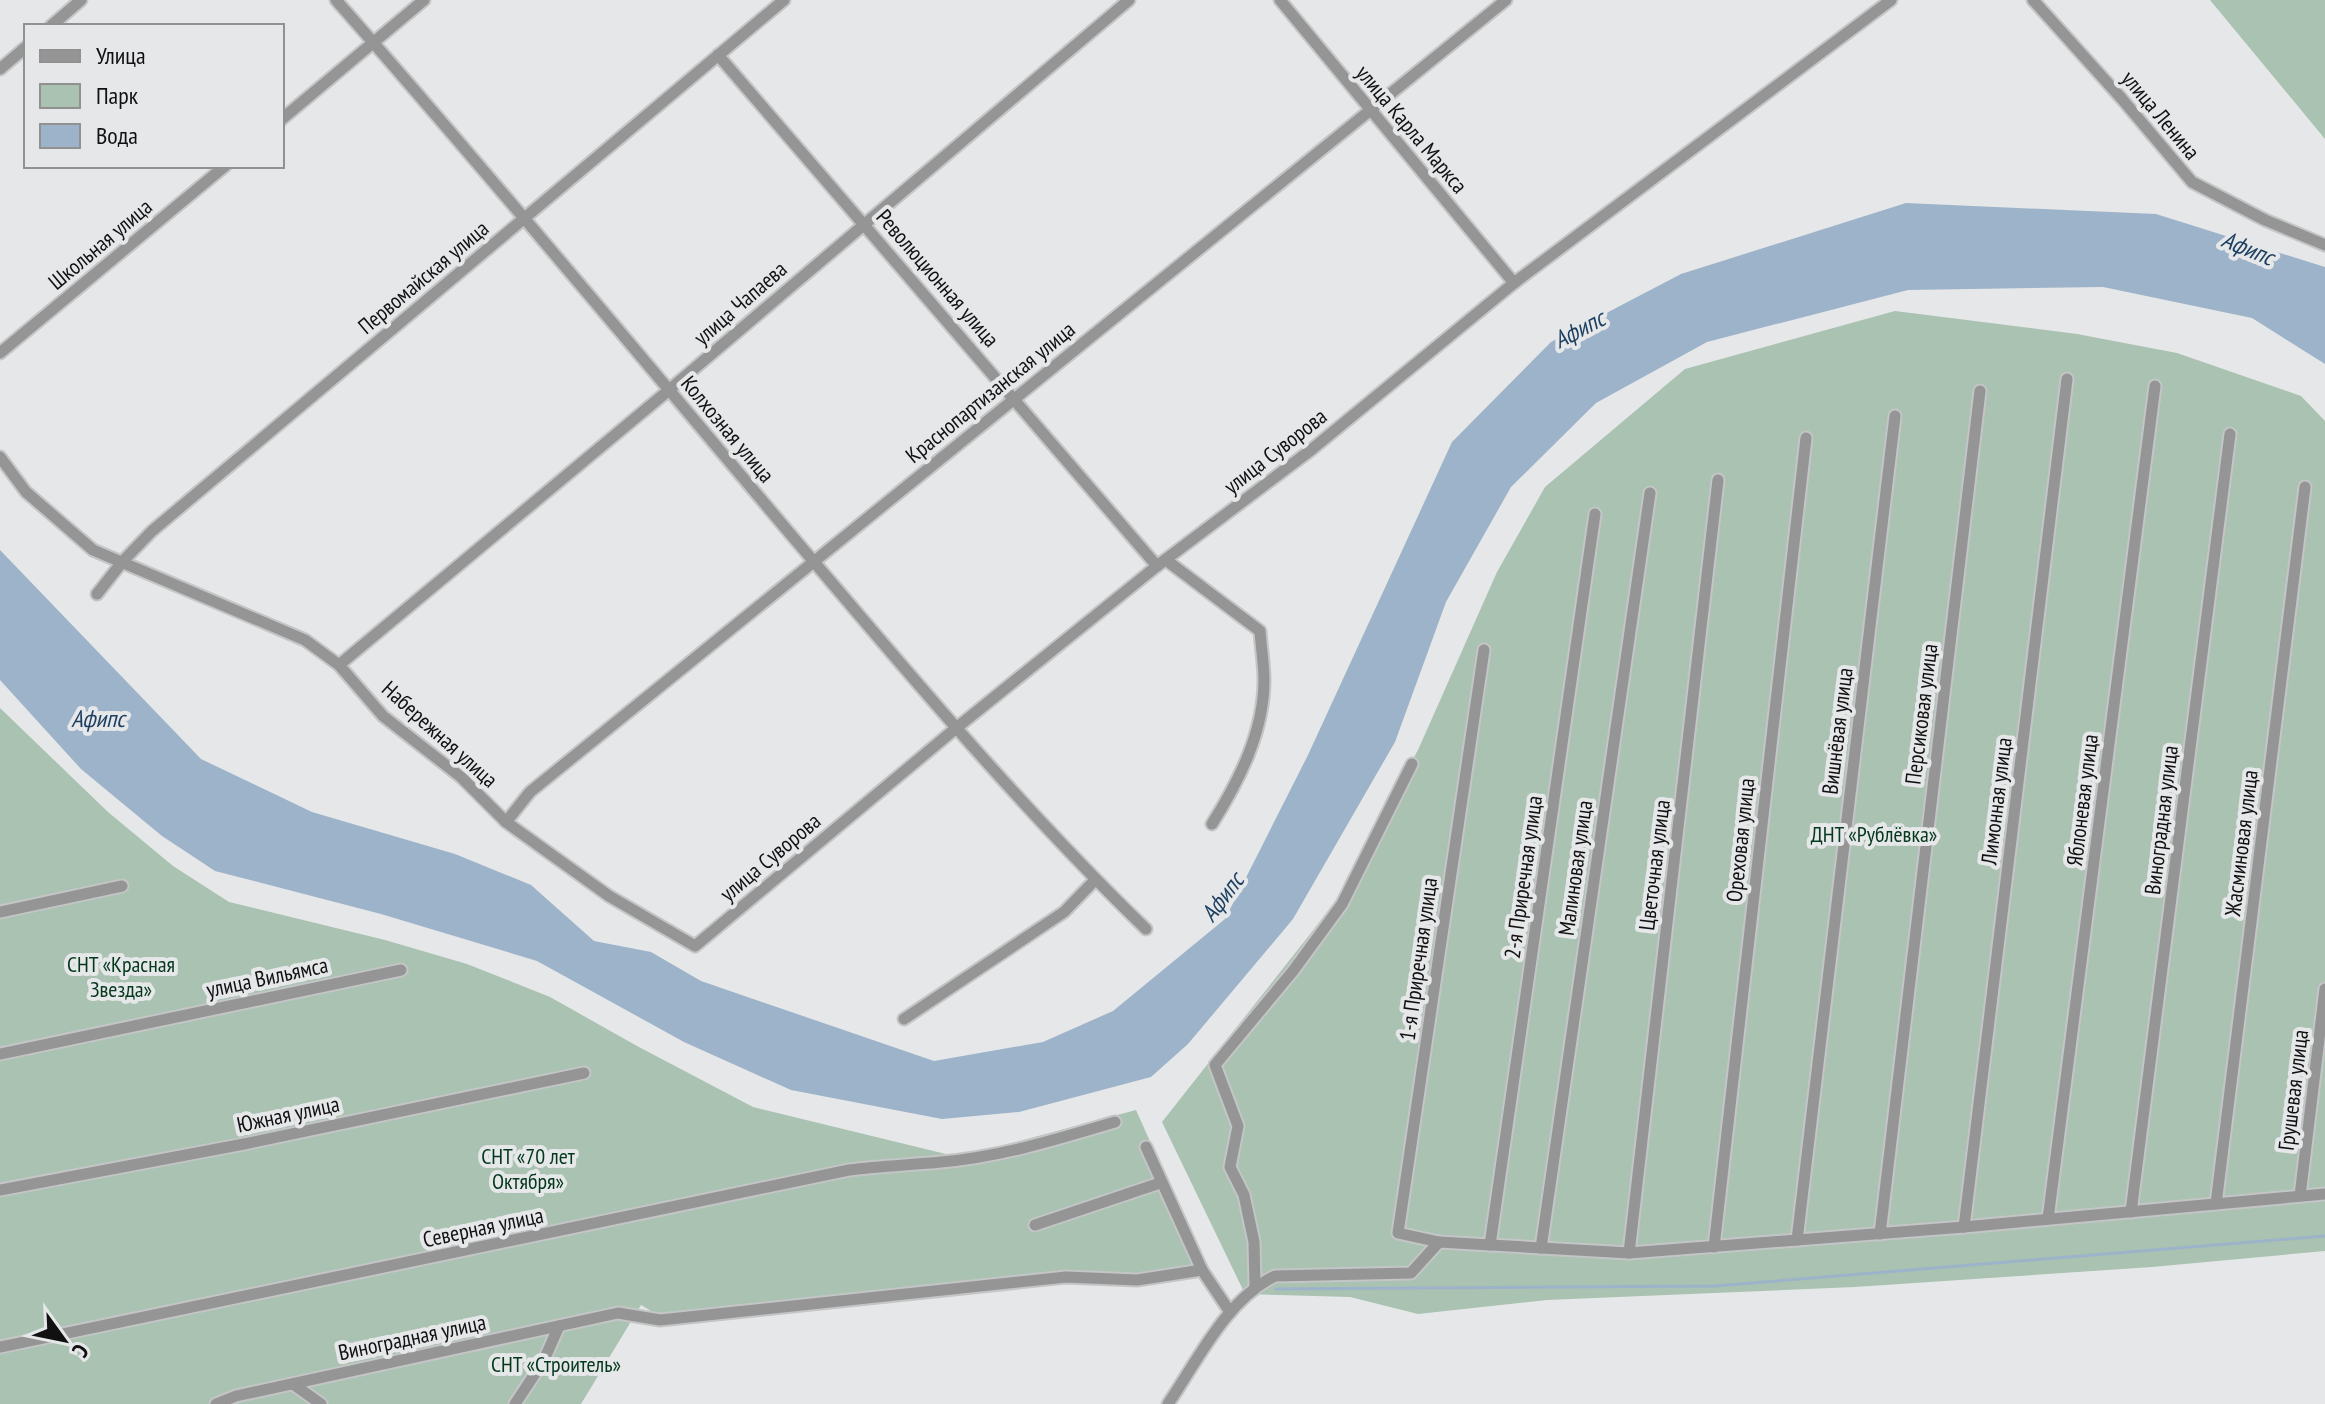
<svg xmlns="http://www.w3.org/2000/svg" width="2325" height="1404" viewBox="0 0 2325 1404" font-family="'PT Sans Narrow',sans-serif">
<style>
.green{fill:#a9c2b1}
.water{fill:#9db3ca}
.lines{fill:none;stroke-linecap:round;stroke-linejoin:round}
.stream{stroke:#9db3ca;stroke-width:3}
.minor-casing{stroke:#c4c5c6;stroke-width:15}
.minor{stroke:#959595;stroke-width:11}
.labels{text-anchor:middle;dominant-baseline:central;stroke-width:8;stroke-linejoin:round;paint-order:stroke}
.street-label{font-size:22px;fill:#111112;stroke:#e6e7e8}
.park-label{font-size:22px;fill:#04381d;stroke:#e6e7e8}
.water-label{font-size:24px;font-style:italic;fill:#1d4062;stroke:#e6e7e8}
</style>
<rect width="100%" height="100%" fill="#e6e7e8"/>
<g class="green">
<path d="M2210,0H2325V139Z"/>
<path d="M1895,311L2077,334L2177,353L2301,396L2325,421V1251L2152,1267L1855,1287L1547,1300L1418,1314L1350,1297L1245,1294L1162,1122L1337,900L1418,750L1497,572L1545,487L1685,369Z"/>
<path d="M0,708L108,812L173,866L229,902L385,940L467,964L550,997L637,1046L753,1107L954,1156H964L1136,1110L1210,1276L1137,1283L1040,1284L671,1323L641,1305L581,1404H0Z"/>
</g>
<path class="water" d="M1906,203L2156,214L2325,267V364L2252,318L2103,287L1908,290L1707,342L1596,403L1511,487L1446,602L1395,742L1293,919L1188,1044L1151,1077L1019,1112L942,1119L791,1090L684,1042L537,961L381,914L215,871L162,836L81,769L0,680V550L201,759L312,812L455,854L531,885L594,941L651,952L701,981L934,1061L1043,1042L1113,1011L1225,919L1308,755L1452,442L1551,342L1681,274Z"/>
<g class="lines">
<path class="stream" d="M1276,1289L1715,1286L2325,1236"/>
<defs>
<g id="minor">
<path d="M336,0C493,178 644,361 798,543C910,675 1021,808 1146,929"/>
<path d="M1280,0L1514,283"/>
<path d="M2033,0L2122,99L2192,182L2265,220L2325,245"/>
<path d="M51,26L81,0"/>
<path d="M718,55L1157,566"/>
<path d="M0,69L26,47"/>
<path d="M282,119L424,0"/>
<path d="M0,353L225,166"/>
<path d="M0,457L26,492L93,550L305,640L339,665L383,716L461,777L506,822L609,896L695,946L955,729L1157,566L1311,450L1514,283L1891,0"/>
<path d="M1166,560L1260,631C1261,647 1264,664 1264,680C1264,732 1239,781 1212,824"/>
<path d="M97,594L123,561L152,531L784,0"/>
<path d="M339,665L669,390L1129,0"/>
<path d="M506,822L530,792C853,526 1180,264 1506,0"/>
<path d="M0,912L122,886"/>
<path d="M904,1019L1064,912L1095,880"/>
<path d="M0,1054L401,970"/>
<path d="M1146,1147L1202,1270L1230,1312"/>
<path d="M0,1190L244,1144L584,1073"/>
<path d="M2300,1196L2325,989"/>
<path d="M2216,1204L2305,487"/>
<path d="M2131,1212L2230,434"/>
<path d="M2048,1219L2155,386"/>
<path d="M1035,1225L1160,1183"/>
<path d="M1964,1227L2067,379"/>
<path d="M1880,1234L1980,391"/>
<path d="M1797,1240L1895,416"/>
<path d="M1439,1242L1398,1233L1484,650"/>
<path d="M1490,1245L1595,514"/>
<path d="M1714,1247L1806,438"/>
<path d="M1541,1248L1650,493"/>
<path d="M1629,1253L1718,480"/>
<path d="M1255,1285L1254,1242L1244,1195L1230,1167L1238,1126L1215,1065L1293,971L1342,904L1412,764"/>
<path d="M0,1347L849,1170C880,1166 910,1165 941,1162C1000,1157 1058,1139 1115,1122"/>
<path d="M293,1384L321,1404"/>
<path d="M216,1404L236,1396L618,1313L660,1320L1066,1277L1137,1280L1202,1270"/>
<path d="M515,1404L544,1360L559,1326"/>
<path d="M1168,1404C1198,1360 1226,1300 1275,1276L1411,1273L1439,1242L1629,1253L1964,1227L2325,1194"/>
</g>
</defs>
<use href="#minor" class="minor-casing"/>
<use href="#minor" class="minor"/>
</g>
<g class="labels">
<g class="street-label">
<text transform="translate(2161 115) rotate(50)">улица Ленина</text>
<text transform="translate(1412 129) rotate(50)">улица Карла Маркса</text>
<text transform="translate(100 244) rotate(-40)">Школьная улица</text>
<text transform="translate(423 277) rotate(-40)">Первомайская улица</text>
<text transform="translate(938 278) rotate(49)">Революционная улица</text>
<text transform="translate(740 303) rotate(-41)">улица Чапаева</text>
<text transform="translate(990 392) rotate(-39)">Краснопартизанская улица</text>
<text transform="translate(728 429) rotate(50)">Колхозная улица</text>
<text transform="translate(1275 451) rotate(-38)">улица Суворова</text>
<text transform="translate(1921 714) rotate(-83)">Персиковая улица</text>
<text transform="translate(1837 731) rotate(-83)">Вишнёвая улица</text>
<text transform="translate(440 734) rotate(42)">Набережная улица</text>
<text transform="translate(2082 800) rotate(-83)">Яблоневая улица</text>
<text transform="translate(1996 801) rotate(-83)">Лимонная улица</text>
<text transform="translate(2161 820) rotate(-83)">Виноградная улица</text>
<text transform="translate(1740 840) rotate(-84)">Ореховая улица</text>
<text transform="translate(2241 843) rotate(-83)">Жасминовая улица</text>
<text transform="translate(770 857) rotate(-40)">улица Суворова</text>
<text transform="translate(1654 865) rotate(-83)">Цветочная улица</text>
<text transform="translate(1575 868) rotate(-82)">Малиновая улица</text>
<text transform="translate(1523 877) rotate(-82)">2-я Приречная улица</text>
<text transform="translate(1418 959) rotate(-82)">1-я Приречная улица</text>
<text transform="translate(267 977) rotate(-12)">улица Вильямса</text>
<text transform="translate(2293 1090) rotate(-83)">Грушевая улица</text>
<text transform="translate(288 1114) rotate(-12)">Южная улица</text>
<text transform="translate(483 1227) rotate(-12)">Северная улица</text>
<text transform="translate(412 1337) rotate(-12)">Виноградная улица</text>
</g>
<g class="park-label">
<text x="1874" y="834">ДНТ «Рублёвка»</text>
<text x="121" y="964">СНТ «Красная<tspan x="121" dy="25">Звезда»</tspan></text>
<text x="528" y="1156">СНТ «70 лет<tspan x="528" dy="25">Октября»</tspan></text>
<text x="556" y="1364">СНТ «Строитель»</text>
</g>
<g class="water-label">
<text transform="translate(2248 248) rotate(22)">Афипс</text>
<text transform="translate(1579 329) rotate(-28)">Афипс</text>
<text x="98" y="718">Афипс</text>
<text transform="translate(1222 897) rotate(-53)">Афипс</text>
</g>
</g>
<rect x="24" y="24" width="260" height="144" fill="#e6e7e8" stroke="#919192" stroke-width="2"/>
<rect x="40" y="50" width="40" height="12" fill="#959595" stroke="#919192" stroke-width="2"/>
<text x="96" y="64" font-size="24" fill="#111112">Улица</text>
<rect x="40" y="84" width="40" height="24" fill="#a9c2b1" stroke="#919192" stroke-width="2"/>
<text x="96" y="104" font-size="24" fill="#111112">Парк</text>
<rect x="40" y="124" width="40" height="24" fill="#9db3ca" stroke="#919192" stroke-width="2"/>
<text x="96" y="144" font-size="24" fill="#111112">Вода</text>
<g transform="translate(64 1340) rotate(123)" stroke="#e6e7e8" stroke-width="6" paint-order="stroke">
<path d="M0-6L14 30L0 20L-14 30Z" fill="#111112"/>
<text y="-12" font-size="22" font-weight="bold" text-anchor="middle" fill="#111112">С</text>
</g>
</svg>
